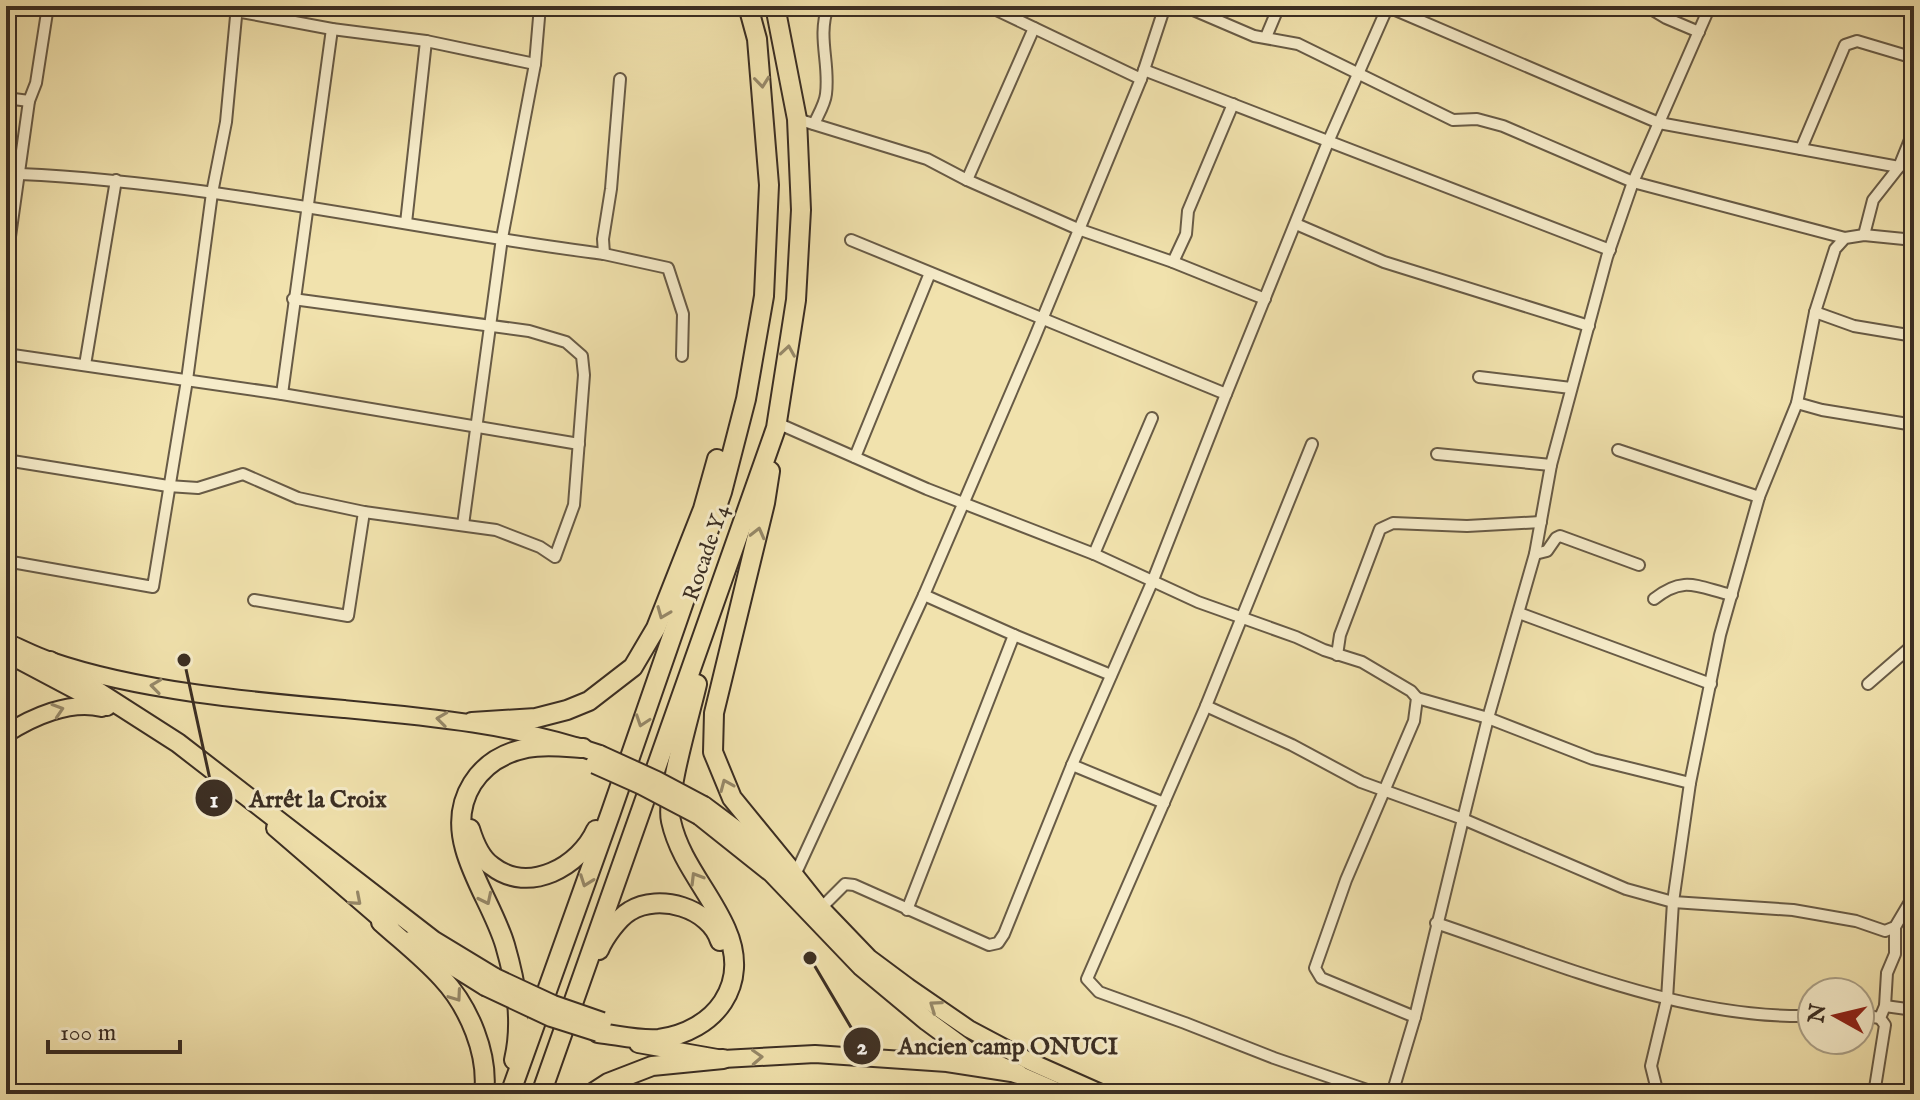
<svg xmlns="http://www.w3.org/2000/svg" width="1920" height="1100" viewBox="0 0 1920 1100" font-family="'IM FELL English',serif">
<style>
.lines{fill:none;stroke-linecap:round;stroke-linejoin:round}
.street-casing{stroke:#685b46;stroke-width:14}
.primary-casing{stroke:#3b2e23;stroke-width:20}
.highway-casing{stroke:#3b2e23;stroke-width:22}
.street{stroke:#f6ecca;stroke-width:10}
.primary{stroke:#f1e2ad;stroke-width:16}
.highway{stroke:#f1e2ad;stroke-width:18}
.primary-bridge-casing{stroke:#3b2e23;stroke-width:20;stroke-linecap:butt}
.highway-bridge-casing{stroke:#3b2e23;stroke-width:22;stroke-linecap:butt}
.primary-bridge{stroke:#f1e2ad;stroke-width:16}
.highway-bridge{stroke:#f1e2ad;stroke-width:18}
.oneway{stroke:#968868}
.labels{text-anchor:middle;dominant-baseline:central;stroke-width:6;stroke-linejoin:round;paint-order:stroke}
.street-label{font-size:22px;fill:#3b2e23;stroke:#f6ecca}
.leader{fill:none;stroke:#3b2e23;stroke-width:3}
.callout-dot{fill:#3b2e23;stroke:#f6ecca;stroke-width:3}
.mark-label{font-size:24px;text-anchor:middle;font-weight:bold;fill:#fff}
.callout-label{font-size:24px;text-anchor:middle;font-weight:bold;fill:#3b2e23;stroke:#f6ecca;stroke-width:6;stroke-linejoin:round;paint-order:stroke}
</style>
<rect width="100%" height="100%" fill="#f1e2ad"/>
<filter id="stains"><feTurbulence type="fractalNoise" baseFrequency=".0025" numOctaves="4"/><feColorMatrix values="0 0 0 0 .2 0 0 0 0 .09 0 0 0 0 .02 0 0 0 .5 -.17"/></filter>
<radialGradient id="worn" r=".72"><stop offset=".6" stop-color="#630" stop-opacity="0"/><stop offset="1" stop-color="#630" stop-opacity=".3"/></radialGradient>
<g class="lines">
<defs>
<g id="street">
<path d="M988,6L1141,79"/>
<path d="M1184,6L1254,36L1298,44L1453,120L1477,119L1503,126L1633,182L1845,238"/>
<path d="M1386,6L1659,123L1899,167"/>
<path d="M1646,6L1666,18L1699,32"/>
<path d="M1710,6L1633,182L1607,257L1551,465L1535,554L1488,718L1463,819L1626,889L1673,902L1793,910L1856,921L1885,931L1895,927L1914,895"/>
<path d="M236,11L332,29L426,41L535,64"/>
<path d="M1034,28L967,180L1078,229L1173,262L1265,299"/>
<path d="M1266,37L1279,6"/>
<path d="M1144,70L1610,250"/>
<path d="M6,98L29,101"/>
<path d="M797,119L927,159L967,180"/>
<path d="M814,124C818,115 825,104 826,94C830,62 817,38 828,6"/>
<path d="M1801,149L1845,45L1857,41L1914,58"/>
<path d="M20,174C217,183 409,229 604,254L668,268L683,314L682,356"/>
<path d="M406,223L426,41"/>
<path d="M1296,224L1384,262L1589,326"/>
<path d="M1864,235L1873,200L1899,167L1914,130"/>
<path d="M604,254L603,239L611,189L620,79"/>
<path d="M1173,262L1186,234L1188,211L1233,104"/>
<path d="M6,265L29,101L36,83L48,6"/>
<path d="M1815,312L1854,326L1914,336"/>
<path d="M6,354L282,394L579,444"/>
<path d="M85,365L116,180"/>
<path d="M1479,377L1571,388"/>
<path d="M282,394L332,29"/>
<path d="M1226,394L1328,142L1388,6"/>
<path d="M1797,403L1822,410L1914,425"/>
<path d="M777,423L927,489L1094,554L1198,602L1296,637L1324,650L1362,662L1411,691L1417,698L1414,721L1346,880L1315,968L1321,978L1415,1017"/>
<path d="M1312,444L1206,706L1087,979L1099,992L1185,1023L1274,1058L1379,1094"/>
<path d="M1618,450L1759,497"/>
<path d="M1437,454L1551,465"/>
<path d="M855,457L930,273"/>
<path d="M6,460L168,486L198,488L243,474L298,498L364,512L496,530L540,547L555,557L574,505L584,375L582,356L566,342L529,331L293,299"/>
<path d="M463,525L502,238L535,64L540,6"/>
<path d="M1094,554L1152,418"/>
<path d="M1535,554L1547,551L1556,538L1560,536L1639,565"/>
<path d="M6,561L153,587L187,380L212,193L226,122L237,6"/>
<path d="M924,595L1014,635"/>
<path d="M1654,599C1684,575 1697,587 1732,595"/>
<path d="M254,600L348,616L364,512"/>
<path d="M1519,613L1711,684"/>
<path d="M1337,655L1340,635L1380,529L1393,523L1467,526L1541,522"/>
<path d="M1868,684L1914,644"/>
<path d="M1417,698L1488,718L1593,759L1690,783"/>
<path d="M1206,706L1292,745L1361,782L1463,819L1415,1017L1392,1094"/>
<path d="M1072,765L1164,803"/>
<path d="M795,875L924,595L1034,339L1141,79L1165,6"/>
<path d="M821,908L845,884L854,885L989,945L998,943L1004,934L1072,765L1153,580L1226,394L851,240"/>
<path d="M907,910L1014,635L1111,675"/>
<path d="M1436,923C1558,964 1682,1019 1812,1016"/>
<path d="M1885,1006L1914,1010"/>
<path d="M1860,1015L1880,1018"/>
<path d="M1658,1094L1651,1066L1667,999L1673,902L1690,783L1720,635L1759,497L1797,403L1815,312L1835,249L1845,238L1864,235L1914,240"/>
<path d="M1874,1094L1885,1025L1880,1018L1885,1006L1887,973L1895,954V927"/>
</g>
<g id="primary">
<path d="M6,642C21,648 35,656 51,661C138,691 251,701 344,709C430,717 517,725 600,754"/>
<path d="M7,654L107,707"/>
<path d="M6,734C32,717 70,700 102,708"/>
<path d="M704,805L790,869L821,908L869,958L908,987L969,1029L1031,1062L1103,1094"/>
<path d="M275,828L391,928"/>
<path d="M410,940L485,987"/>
<path d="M638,1044L723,1059L815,1054L947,1063L1018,1074L1064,1094"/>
</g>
<g id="highway">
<path d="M770,471L765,503L714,713L713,752L732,798L790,869"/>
<path d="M50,661L178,743L434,941L495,978"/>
<path d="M472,722L536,718L567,710L589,701L633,667L656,628L703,509L717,459"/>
<path d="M699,815L772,873L861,966L927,1021L969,1052L1018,1074"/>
<path d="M470,829C474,842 480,858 492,866C529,895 580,866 596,830"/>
<path d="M381,922C401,940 424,958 442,978C469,1007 489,1054 484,1094"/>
<path d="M599,950C604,938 618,918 630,911C659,893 710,908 720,941"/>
<path d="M598,1033C617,1035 640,1041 659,1039C715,1031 751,985 726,929C710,892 680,862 671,821C665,797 691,711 697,684"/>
<path d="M514,1060C523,1021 516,983 505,945C495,912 474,882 465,849C451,799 478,758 527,748C545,744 565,747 583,748"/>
<path d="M510,1094L611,812L722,492L746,399L764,296L769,185L757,39L748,6"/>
<path d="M541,1094L776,428L796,300L801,210L797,119L775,6"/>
<path d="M591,1094L608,1083L652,1066L723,1059"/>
</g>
</defs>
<use href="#street" class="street-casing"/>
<use href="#primary" class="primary-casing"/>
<use href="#highway" class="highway-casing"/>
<use href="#street" class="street"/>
<use href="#primary" class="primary"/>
<use href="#highway" class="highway"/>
<defs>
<g id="primary-bridge">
<path d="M600,754L657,780L704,805"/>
<path d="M485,987L551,1018L598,1033"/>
</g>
<g id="highway-bridge">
<path d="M595,764L642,785L699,815"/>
<path d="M495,978L553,1005L602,1022"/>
</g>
</defs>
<use href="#primary-bridge" class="primary-bridge-casing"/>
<use href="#highway-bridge" class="highway-bridge-casing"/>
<use href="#primary-bridge" class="primary-bridge"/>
<use href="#highway-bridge" class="highway-bridge"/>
</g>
<defs><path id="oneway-chevron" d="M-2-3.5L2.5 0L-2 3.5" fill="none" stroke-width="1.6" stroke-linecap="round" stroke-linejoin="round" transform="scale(2)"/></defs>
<g class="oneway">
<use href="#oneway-chevron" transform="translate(762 82) rotate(84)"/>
<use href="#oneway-chevron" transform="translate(788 351) rotate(-81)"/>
<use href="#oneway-chevron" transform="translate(758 533) rotate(-76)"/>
<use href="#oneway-chevron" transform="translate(663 613) rotate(112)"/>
<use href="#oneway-chevron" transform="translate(156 686) rotate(-172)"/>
<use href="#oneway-chevron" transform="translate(58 710) rotate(-18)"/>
<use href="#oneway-chevron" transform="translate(442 719) rotate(-173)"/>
<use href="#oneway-chevron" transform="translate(642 721) rotate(109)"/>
<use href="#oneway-chevron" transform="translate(726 785) rotate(-113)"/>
<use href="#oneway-chevron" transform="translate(696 878) rotate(-121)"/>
<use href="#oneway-chevron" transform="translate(586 881) rotate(110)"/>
<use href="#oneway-chevron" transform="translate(486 899) rotate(64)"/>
<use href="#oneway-chevron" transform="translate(356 900) rotate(41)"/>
<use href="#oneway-chevron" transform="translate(456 996) rotate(55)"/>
<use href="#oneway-chevron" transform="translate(935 1006) rotate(-145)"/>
<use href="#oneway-chevron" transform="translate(757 1057) rotate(-3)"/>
</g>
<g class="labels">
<g class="street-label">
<text transform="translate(707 553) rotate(-71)">Rocade Y4</text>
</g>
</g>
<path class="leader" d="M184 660L214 798M810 958L862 1046"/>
<g class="callout-dot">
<circle cx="184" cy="660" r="8"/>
<circle cx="810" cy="958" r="8"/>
<circle cx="214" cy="798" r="20"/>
<circle cx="862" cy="1046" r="20"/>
</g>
<g class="mark-label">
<text x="214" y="807">1</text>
<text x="862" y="1054">2</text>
</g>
<g class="callout-label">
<text x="318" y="807">Arrêt la Croix</text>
<text x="1008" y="1054">Ancien camp ONUCI</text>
</g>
<rect width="1920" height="1100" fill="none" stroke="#f1e2ad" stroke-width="32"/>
<rect x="8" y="8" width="1904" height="1084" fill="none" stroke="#3b2e23" stroke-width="4"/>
<rect x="16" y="16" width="1888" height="1068" fill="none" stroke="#3b2e23" stroke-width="2"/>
<g transform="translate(1836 1016) rotate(278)"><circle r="38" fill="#f6ecca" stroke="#aba087" stroke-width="2"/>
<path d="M0-6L14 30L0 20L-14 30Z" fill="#8f2418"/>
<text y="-12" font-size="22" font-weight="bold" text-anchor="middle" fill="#3b2e23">N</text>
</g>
<path d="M48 1040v12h132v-12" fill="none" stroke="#3b2e23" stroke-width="4"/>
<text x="60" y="1040" font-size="24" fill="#3b2e23" stroke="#f6ecca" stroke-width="6" paint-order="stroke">100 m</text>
<rect width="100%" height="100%" filter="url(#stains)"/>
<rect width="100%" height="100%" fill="url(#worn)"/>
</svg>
